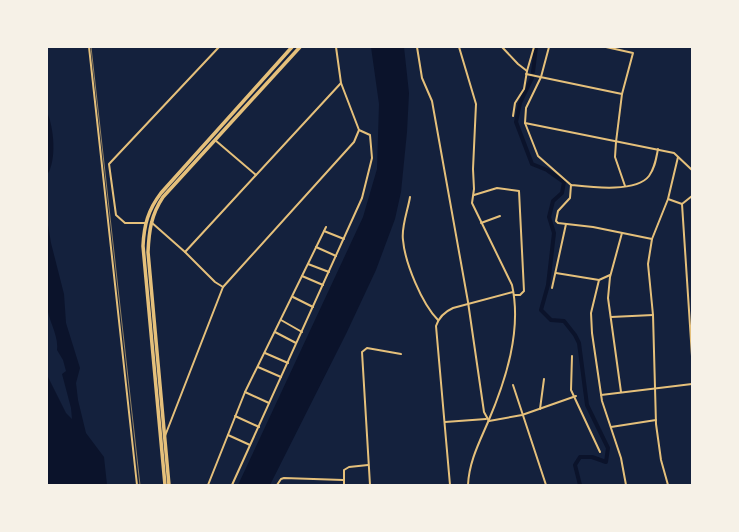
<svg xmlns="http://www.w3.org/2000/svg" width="739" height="532" viewBox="0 0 739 532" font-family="'IBM Plex Sans',sans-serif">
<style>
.water{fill:#0b132b}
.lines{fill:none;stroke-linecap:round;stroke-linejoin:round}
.canal{stroke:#0b132b;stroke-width:4}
.minor{stroke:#e5c07b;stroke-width:2}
.primary{stroke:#e5c07b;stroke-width:3.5}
.rail{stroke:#918062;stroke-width:1}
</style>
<rect width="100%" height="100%" fill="#14213d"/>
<g class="water">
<path d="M371,47H404L409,93L407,132L401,192L395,219L376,270L346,334L270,485H238L363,217L377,169L379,104Z"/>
<path d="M47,112C54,128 57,160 47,175Z"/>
<path d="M47,219L51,243L64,294L66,323L80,368L76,383L78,400L86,433L104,457L107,485H47V375L66,413L72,419L71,408L62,374L66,371L63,360L57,350C59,335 48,321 47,305C45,277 47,248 47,219Z"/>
</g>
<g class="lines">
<g class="canal">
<path d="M533,72L536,47"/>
<path d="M532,78L520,103L516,122L532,164L547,170L564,182L562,193L553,201L549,217L554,233L548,285L541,310L551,320L564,321L575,335L579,343L587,405L608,448L606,462L592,457H580L575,465L580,485"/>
</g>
<g class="minor">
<path d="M89,47L137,485"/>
<path d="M417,47L422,78L432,101L468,302L484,412L489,421"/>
<path d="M459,47L476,104L473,169L474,189L472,203L512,285C522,330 506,380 488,422C479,443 469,462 468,485"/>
<path d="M502,47L518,64L527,71"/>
<path d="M549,47L541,77L526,108L525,123L538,156L571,185"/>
<path d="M606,47L633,53L622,94L616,142L615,157L625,186"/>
<path d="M526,74L622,94"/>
<path d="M513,116L515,103L524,89L527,71L534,47"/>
<path d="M525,123L674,153L692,170"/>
<path d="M215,140L256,175"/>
<path d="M571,185L570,198L558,211L556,221L558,223L593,227L652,239"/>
<path d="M571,185C590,187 636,193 649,176C655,168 656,159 658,149"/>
<path d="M474,195L497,188L519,191L524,291L520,295H514"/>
<path d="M410,197C408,210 401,227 403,240C405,263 422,304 438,320"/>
<path d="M668,199L682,204L692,196"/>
<path d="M682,204L692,356"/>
<path d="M151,222L185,252L215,282L223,287"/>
<path d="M145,223H125L116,215L109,164L219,47"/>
<path d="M481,223L500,216"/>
<path d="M324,231L344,239"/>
<path d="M316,247L336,256"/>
<path d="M185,252L341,83"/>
<path d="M308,264L329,272"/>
<path d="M556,273L599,280L610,275"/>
<path d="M302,276L323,285"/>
<path d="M599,280L591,313L592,333L602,401L621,458L626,485"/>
<path d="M552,288L566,224"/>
<path d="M293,297L313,307"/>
<path d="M611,317L653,315"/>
<path d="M281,320L302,332"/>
<path d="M275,332L296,343"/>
<path d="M265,353L288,363"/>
<path d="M572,356L571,390L600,452"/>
<path d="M258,367L281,377"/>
<path d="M513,385L546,485"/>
<path d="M245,392L269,403"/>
<path d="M621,392L608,298L610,277L622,233"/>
<path d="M601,395L692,384"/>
<path d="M540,409L544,379"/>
<path d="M235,416L259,427"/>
<path d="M489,421L522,415L576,396"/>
<path d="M445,422L486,419"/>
<path d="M611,427L656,420"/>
<path d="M228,435L250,445"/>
<path d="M165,436L223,287L354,142L359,130"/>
<path d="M208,485L245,392L326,227"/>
<path d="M232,485L362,198L372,158L370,135L359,130L341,83L336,47"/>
<path d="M277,485L281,479L284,478L343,480"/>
<path d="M344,485V470L349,467L368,465"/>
<path d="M370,485L362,352L367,348L401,354"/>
<path d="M450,485L436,326C439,317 444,312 453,308L513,292"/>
<path d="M668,485L661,460L656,424L653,315L648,264L652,239L668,199L678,157"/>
</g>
<g class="primary">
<path d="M165,485L143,246C144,225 148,210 161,193L292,47"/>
<path d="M169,485L148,252C149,231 151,215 163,197L300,47"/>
</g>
<path class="rail" d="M91,47L140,485"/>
</g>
<rect width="739" height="532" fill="none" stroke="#f6f1e7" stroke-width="96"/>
</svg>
